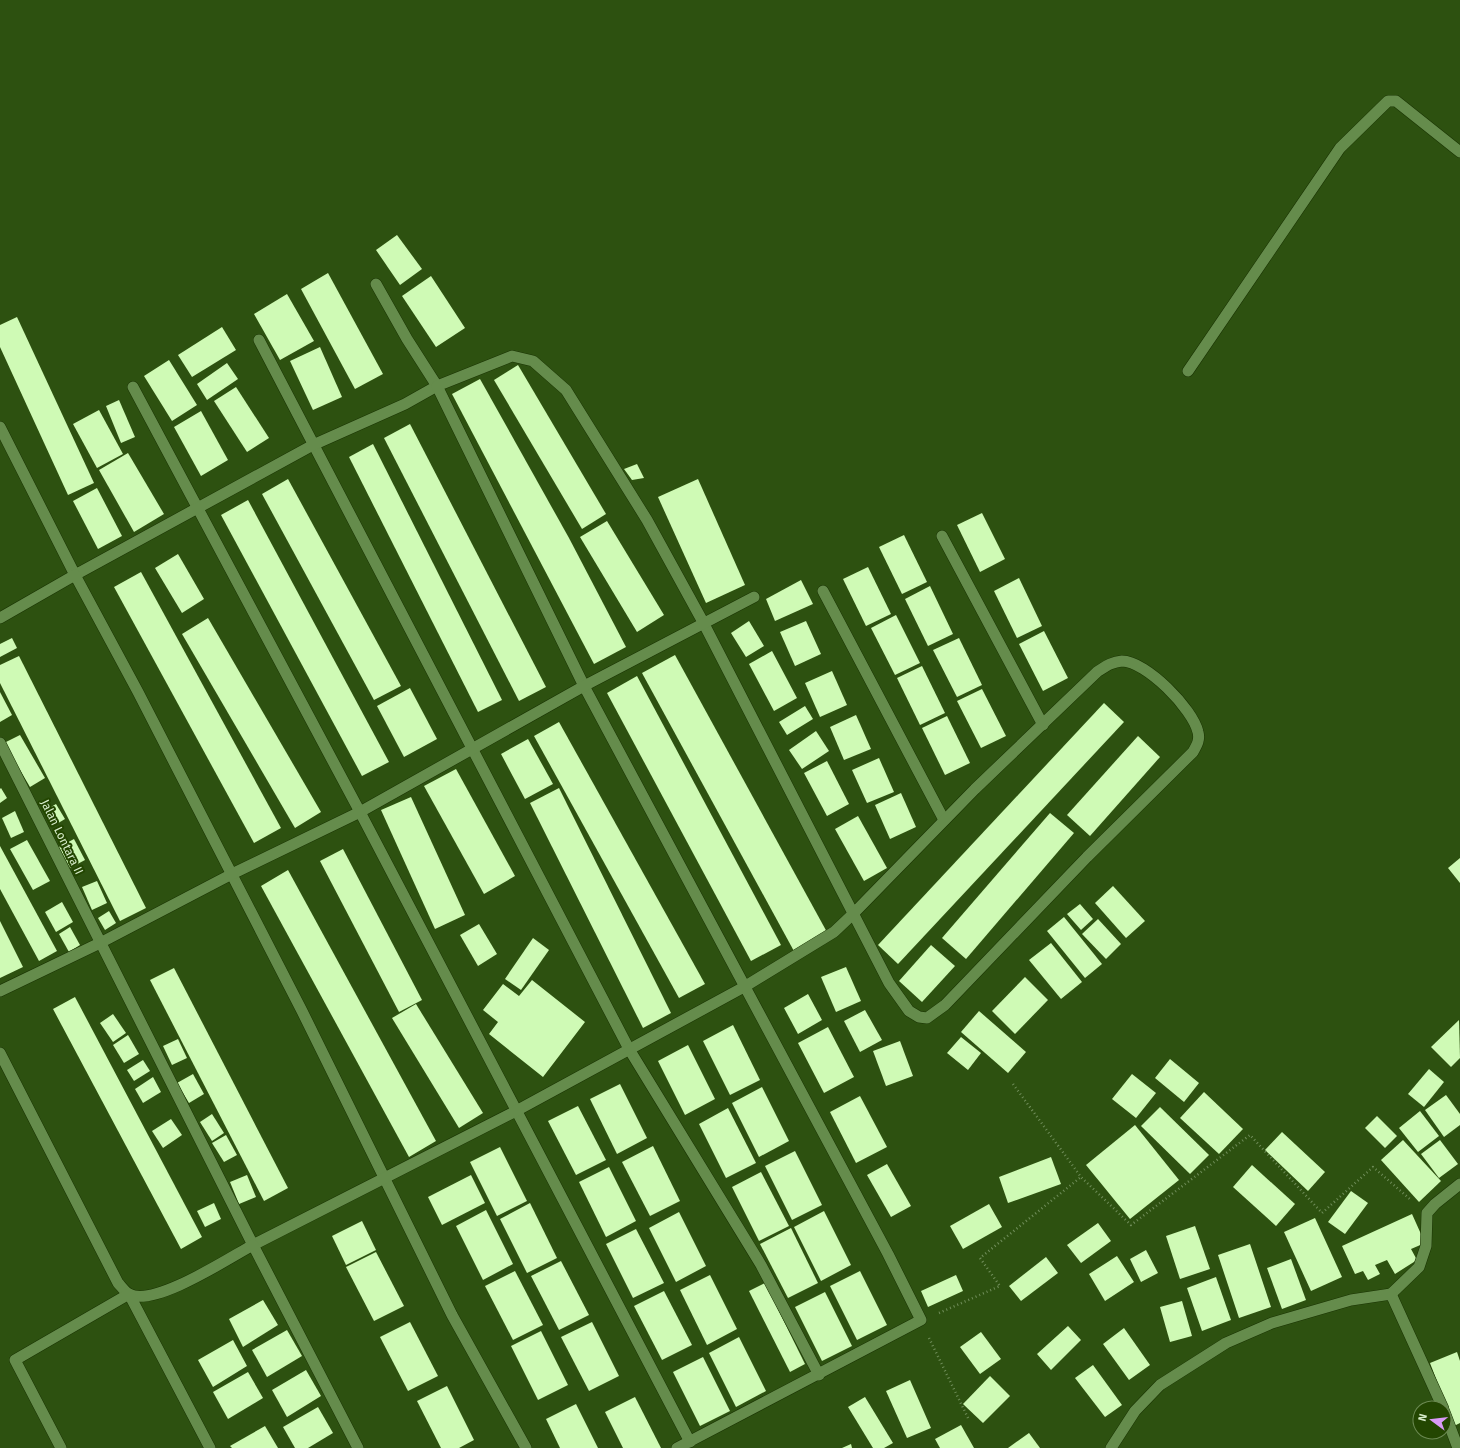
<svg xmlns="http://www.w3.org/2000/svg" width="1460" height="1448" viewBox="0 0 1460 1448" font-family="'Fira Sans',sans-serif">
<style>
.building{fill:#cffab5}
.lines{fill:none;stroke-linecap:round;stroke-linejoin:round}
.minor-casing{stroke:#1a3403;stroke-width:12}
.path{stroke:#708e5a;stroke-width:2.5;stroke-dasharray:1 3;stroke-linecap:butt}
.minor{stroke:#658c4c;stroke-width:11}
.labels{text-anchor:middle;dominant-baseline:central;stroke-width:4;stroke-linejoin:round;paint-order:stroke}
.street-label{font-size:12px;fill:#d8edcc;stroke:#234601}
</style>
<rect width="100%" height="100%" fill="#2d5110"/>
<g class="building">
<path d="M397,235L422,269L400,285L376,250Z"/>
<path d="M328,273L383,374L355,389L301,289Z"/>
<path d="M431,276L465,328L436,347L402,296Z"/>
<path d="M287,294L314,341L280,360L254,314Z"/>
<path d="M17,317L94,483L68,495L0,347V325Z"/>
<path d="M222,327L236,350L192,377L178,355Z"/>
<path d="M320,347L342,397L313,410L290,361Z"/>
<path d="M169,360L197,405L172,421L144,376Z"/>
<path d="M227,363L238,379L207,400L197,384Z"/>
<path d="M518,365L606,514L582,529L494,380Z"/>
<path d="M480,379L569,538L626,647L594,664L452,394Z"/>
<path d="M236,387L269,438L247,452L214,401Z"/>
<path d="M119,400L135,437L121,443L106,406Z"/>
<path d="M99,410L123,454L97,468L73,424Z"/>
<path d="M201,411L228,460L201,476L174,427Z"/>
<path d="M410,424L546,687L519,701L384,438Z"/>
<path d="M373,444L502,700L478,712L349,457Z"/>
<path d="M128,453L164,514L134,532L99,470Z"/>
<path d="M637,464L644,478L632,480L624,469Z"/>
<path d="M288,479L401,686L374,700L262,494Z"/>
<path d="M698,479L745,585L706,603L658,497Z"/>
<path d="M97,488L122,536L98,549L73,501Z"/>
<path d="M248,500L389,762L362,776L221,515Z"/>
<path d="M982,513L1005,559L980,572L957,525Z"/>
<path d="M607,521L664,615L637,632L580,537Z"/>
<path d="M904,535L927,582L902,594L879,547Z"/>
<path d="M178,554L204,599L182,613L155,568Z"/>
<path d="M868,567L891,614L866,626L843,579Z"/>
<path d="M141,572L281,828L254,843L114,587Z"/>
<path d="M1019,578L1042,626L1017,638L994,591Z"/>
<path d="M801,580L813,604L775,621L766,599Z"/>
<path d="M930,586L953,634L928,646L905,599Z"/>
<path d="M896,615L920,663L895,675L871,628Z"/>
<path d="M208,618L321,812L295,828L182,634Z"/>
<path d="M749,621L764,646L746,657L731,633Z"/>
<path d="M806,621L821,654L795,666L780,632Z"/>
<path d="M1044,631L1068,678L1043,691L1019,644Z"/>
<path d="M12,638L17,648L0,657V644Z"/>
<path d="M959,638L982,685L957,697L933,650Z"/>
<path d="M772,651L797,698L774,711L749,664Z"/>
<path d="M675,655L828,934L795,953L642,673Z"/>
<path d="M19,656L146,908L120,921L0,683V665Z"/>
<path d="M922,666L945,713L920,725L897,678Z"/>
<path d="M832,671L847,705L820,717L805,683Z"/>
<path d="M637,676L781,945L751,961L607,693Z"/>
<path d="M410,688L437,739L404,757L377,706Z"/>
<path d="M982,689L1006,736L981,748L957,701Z"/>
<path d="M0,692L12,715L0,722Z"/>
<path d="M1104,703L1124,722L898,964L878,945Z"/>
<path d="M805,706L813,719L787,735L779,722Z"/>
<path d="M856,715L871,749L844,760L830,727Z"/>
<path d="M947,716L970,763L945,775L922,728Z"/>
<path d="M559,722L705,984L679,998L534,736Z"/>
<path d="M816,731L829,751L802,769L789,750Z"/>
<path d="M20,735L45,778L30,787L4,743Z"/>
<path d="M1138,736L1160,757L1090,836L1067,815Z"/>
<path d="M528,739L553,784L525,799L501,754Z"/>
<path d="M879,758L894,792L867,803L852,770Z"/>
<path d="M827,761L849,804L827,816L804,773Z"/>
<path d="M456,769L515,876L484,894L424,786Z"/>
<path d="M1,788L7,798L0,803V789Z"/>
<path d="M559,788L671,1013L643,1028L530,803Z"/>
<path d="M901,793L916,827L890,839L875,805Z"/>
<path d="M411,797L465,915L435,929L381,810Z"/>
<path d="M56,804L65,819L55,825L46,810Z"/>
<path d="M15,811L24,832L11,838L2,818Z"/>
<path d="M1050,813L1074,833L966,959L942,938Z"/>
<path d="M858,816L887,868L864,881L835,829Z"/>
<path d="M74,839L85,860L70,868L59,847Z"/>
<path d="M27,840L50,881L33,890L10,849Z"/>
<path d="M0,846L57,951L39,961L0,889Z"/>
<path d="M343,849L422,1000L399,1012L320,861Z"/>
<path d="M1460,858V883L1448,868Z"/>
<path d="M288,870L436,1141L409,1157L261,886Z"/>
<path d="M97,881L107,903L92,910L82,887Z"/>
<path d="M1113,886L1145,921L1126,938L1095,903Z"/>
<path d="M62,902L73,922L56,932L45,912Z"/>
<path d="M1080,904L1093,919L1081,930L1067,914Z"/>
<path d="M109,911L116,923L105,930L98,918Z"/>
<path d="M1064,917L1102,964L1085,978L1047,931Z"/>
<path d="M1098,919L1121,944L1106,959L1082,934Z"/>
<path d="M0,921L23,967L0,978Z"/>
<path d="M479,924L497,954L478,966L460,935Z"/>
<path d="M70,927L80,945L69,952L59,934Z"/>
<path d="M533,938L549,950L521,990L505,979Z"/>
<path d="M1051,943L1082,982L1061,999L1029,960Z"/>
<path d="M931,945L955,966L922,1002L899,981Z"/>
<path d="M846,967L861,1001L836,1012L821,977Z"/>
<path d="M174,968L288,1188L264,1201L150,980Z"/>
<path d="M1025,977L1048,1000L1015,1034L992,1011Z"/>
<path d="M532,980L585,1022L543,1077L489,1034L498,1022L483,1010L503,984L519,996Z"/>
<path d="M808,994L822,1020L798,1034L784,1008Z"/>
<path d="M75,997L202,1237L181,1249L53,1009Z"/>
<path d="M416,1004L483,1113L459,1128L392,1018Z"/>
<path d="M865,1010L882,1040L860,1052L844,1021Z"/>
<path d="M979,1011L1026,1052L1008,1073L961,1032Z"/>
<path d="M113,1014L126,1033L113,1042L100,1023Z"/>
<path d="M1459,1020L1460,1058L1451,1067L1431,1047Z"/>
<path d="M733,1025L760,1080L730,1095L703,1041Z"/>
<path d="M828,1027L854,1077L824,1093L798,1043Z"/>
<path d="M128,1035L139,1054L124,1063L113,1045Z"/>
<path d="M961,1037L981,1053L968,1070L947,1053Z"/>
<path d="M178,1039L187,1058L172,1065L163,1046Z"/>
<path d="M900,1041L913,1076L886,1086L873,1051Z"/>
<path d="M688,1045L715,1099L685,1115L658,1061Z"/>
<path d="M1170,1059L1199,1083L1184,1102L1155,1078Z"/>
<path d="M143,1060L150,1071L134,1081L127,1070Z"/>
<path d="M1429,1069L1444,1082L1424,1107L1408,1094Z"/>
<path d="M193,1074L204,1094L189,1103L177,1083Z"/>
<path d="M1132,1074L1156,1093L1136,1118L1112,1099Z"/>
<path d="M153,1077L161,1092L143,1103L135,1089Z"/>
<path d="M620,1084L647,1138L617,1154L590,1099Z"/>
<path d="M762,1087L789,1141L759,1157L732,1103Z"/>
<path d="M1204,1092L1243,1129L1219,1154L1180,1118Z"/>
<path d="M1446,1095L1460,1114V1125L1444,1137L1425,1110Z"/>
<path d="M860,1096L887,1147L856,1163L830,1112Z"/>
<path d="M578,1106L606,1160L576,1175L548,1121Z"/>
<path d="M1160,1107L1209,1155L1190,1174L1141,1126Z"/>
<path d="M728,1108L756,1163L726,1178L699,1124Z"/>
<path d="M1420,1111L1439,1136L1418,1152L1399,1128Z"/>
<path d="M212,1114L224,1133L212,1141L200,1122Z"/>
<path d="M1377,1116L1397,1136L1385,1148L1365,1128Z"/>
<path d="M171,1119L182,1135L163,1148L152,1131Z"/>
<path d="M1135,1125L1179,1180L1130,1219L1086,1165Z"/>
<path d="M1282,1132L1325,1172L1308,1191L1265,1150Z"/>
<path d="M226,1135L237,1155L224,1162L212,1143Z"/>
<path d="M1403,1140L1441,1181L1419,1202L1381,1160Z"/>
<path d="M1440,1140L1458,1164L1439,1178L1421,1154Z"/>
<path d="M653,1146L680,1201L650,1216L622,1162Z"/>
<path d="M500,1147L527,1201L497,1216L470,1162Z"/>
<path d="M795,1151L822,1205L792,1220L765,1166Z"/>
<path d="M1051,1157L1061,1184L1008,1203L999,1177Z"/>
<path d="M887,1164L911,1206L891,1217L867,1175Z"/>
<path d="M1252,1165L1295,1204L1276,1226L1233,1187Z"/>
<path d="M609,1167L636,1221L606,1237L579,1182Z"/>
<path d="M761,1172L789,1226L759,1241L732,1187Z"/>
<path d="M247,1175L256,1197L239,1204L230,1182Z"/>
<path d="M471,1175L485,1203L442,1225L428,1197Z"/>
<path d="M1351,1191L1368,1203L1345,1234L1328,1222Z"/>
<path d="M214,1203L221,1219L205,1227L197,1211Z"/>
<path d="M530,1203L557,1258L527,1273L500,1219Z"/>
<path d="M989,1204L1002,1227L963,1249L950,1226Z"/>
<path d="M486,1210L513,1264L483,1280L456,1226Z"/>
<path d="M824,1211L851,1265L821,1281L794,1227Z"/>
<path d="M679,1212L706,1266L676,1282L649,1228Z"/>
<path d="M1412,1214L1425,1243L1411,1249L1417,1260L1395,1274L1387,1260L1375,1265L1380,1274L1368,1280L1363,1271L1355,1274L1342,1246Z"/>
<path d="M1315,1218L1342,1277L1311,1291L1284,1232Z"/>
<path d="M362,1221L376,1250L346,1265L332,1236Z"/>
<path d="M1098,1223L1111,1241L1081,1263L1067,1245Z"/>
<path d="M1195,1226L1210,1269L1180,1279L1166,1236Z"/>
<path d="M791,1228L818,1283L788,1298L760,1244Z"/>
<path d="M636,1229L664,1283L633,1298L606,1244Z"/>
<path d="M1250,1244L1271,1307L1239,1318L1218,1255Z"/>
<path d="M1146,1250L1158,1273L1141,1282L1130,1259Z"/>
<path d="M376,1252L404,1306L374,1321L346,1267Z"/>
<path d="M1117,1256L1134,1282L1105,1301L1089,1274Z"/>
<path d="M1046,1257L1058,1273L1021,1301L1009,1286Z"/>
<path d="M1291,1259L1306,1300L1282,1309L1267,1268Z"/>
<path d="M561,1261L589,1315L559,1330L531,1276Z"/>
<path d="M515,1271L543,1325L513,1340L485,1286Z"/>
<path d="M860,1271L887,1325L857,1340L830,1286Z"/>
<path d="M710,1275L737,1329L707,1345L680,1290Z"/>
<path d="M956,1275L963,1291L928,1307L921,1291Z"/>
<path d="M1216,1277L1231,1320L1202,1331L1187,1288Z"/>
<path d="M765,1283L805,1364L790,1372L749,1291Z"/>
<path d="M664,1291L692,1345L662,1360L634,1306Z"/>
<path d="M825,1292L852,1346L822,1361L795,1307Z"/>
<path d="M263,1300L278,1325L243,1347L229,1319Z"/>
<path d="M1182,1301L1192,1336L1170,1342L1160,1307Z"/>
<path d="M410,1322L438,1376L408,1391L380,1337Z"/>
<path d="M592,1322L619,1376L589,1391L561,1337Z"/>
<path d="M1068,1326L1081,1340L1051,1370L1037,1354Z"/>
<path d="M1124,1328L1150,1365L1129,1380L1103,1344Z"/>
<path d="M287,1330L302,1356L267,1377L252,1350Z"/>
<path d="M541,1331L568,1385L538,1400L511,1346Z"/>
<path d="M981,1332L1001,1359L980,1374L960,1347Z"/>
<path d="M739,1337L766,1391L736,1407L709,1353Z"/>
<path d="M233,1340L247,1366L213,1387L198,1360Z"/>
<path d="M1457,1352L1460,1361V1423L1454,1426L1430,1363Z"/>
<path d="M703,1357L730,1411L700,1426L673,1372Z"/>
<path d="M1093,1365L1122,1405L1105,1417L1075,1378Z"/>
<path d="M306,1370L321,1396L287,1417L272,1390Z"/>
<path d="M248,1372L263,1398L228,1419L213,1392Z"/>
<path d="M990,1376L1010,1396L983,1423L963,1404Z"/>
<path d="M910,1380L931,1428L907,1438L886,1391Z"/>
<path d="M447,1386L474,1440L459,1448H441L417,1401Z"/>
<path d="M635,1397L661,1448H623L605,1412Z"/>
<path d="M865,1397L893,1443L884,1448H873L848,1407Z"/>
<path d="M576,1404L598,1448H560L546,1419Z"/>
<path d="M318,1407L333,1433L308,1448H295L283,1427Z"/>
<path d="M961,1425L974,1448H940L935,1439Z"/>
<path d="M265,1426L278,1448H232L230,1446Z"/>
<path d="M1029,1433L1040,1448H1008Z"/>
<path d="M851,1444L852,1448H842Z"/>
</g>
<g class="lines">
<defs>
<g id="minor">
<path d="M259,340L629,1049L761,1265L819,1375"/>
<path d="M1188,371L1340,148L1388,101H1396L1460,152"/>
<path d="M133,387L360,812L690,1442"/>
<path d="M0,427L75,575L313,445L405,404L437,386L407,339L376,284"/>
<path d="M942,536L1043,725"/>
<path d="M823,591L944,820"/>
<path d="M0,618L75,575L138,692L302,1011L452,1315L526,1448"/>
<path d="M0,743L253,1245L516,1111L744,987L834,932L853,914L975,789L1097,672C1105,667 1111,662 1122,661C1146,661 1193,709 1198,732C1200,740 1197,745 1193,752L1087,857L945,1005L927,1018L919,1017L909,1011L889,983L703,622L647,520L566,390L533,361L512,356L437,386L584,686L888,1254L921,1320L677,1448"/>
<path d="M0,991L100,943L232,874L360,812L584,686L754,597"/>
<path d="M0,1053L118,1283C121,1286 125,1292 129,1294C153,1308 229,1258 253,1245L358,1448"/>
<path d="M1391,1294L1419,1267L1426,1246L1427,1213L1435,1204L1460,1184"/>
<path d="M1444,1411L1458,1448"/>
<path d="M61,1448L15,1360L129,1294L210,1448"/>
<path d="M1111,1448L1135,1411L1160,1385L1226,1343L1272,1323L1351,1300L1391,1294L1443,1408"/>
</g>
</defs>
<use href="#minor" class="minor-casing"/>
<g class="path">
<path d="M1013,1084L1081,1177L1131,1225L1250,1135L1322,1213L1373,1167L1411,1200"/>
<path d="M939,1313L1000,1286L980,1258L1081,1177"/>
<path d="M929,1338L969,1420"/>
</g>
<use href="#minor" class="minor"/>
</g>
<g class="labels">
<g class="street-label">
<text transform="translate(62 837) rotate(64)">Jalan Lontara II</text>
</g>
</g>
<g transform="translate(1432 1420) rotate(285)"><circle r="19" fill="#234601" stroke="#6b8952"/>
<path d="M0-3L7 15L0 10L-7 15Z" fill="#d99af7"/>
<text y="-6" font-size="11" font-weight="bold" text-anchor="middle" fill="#d8edcc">N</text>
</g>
</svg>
